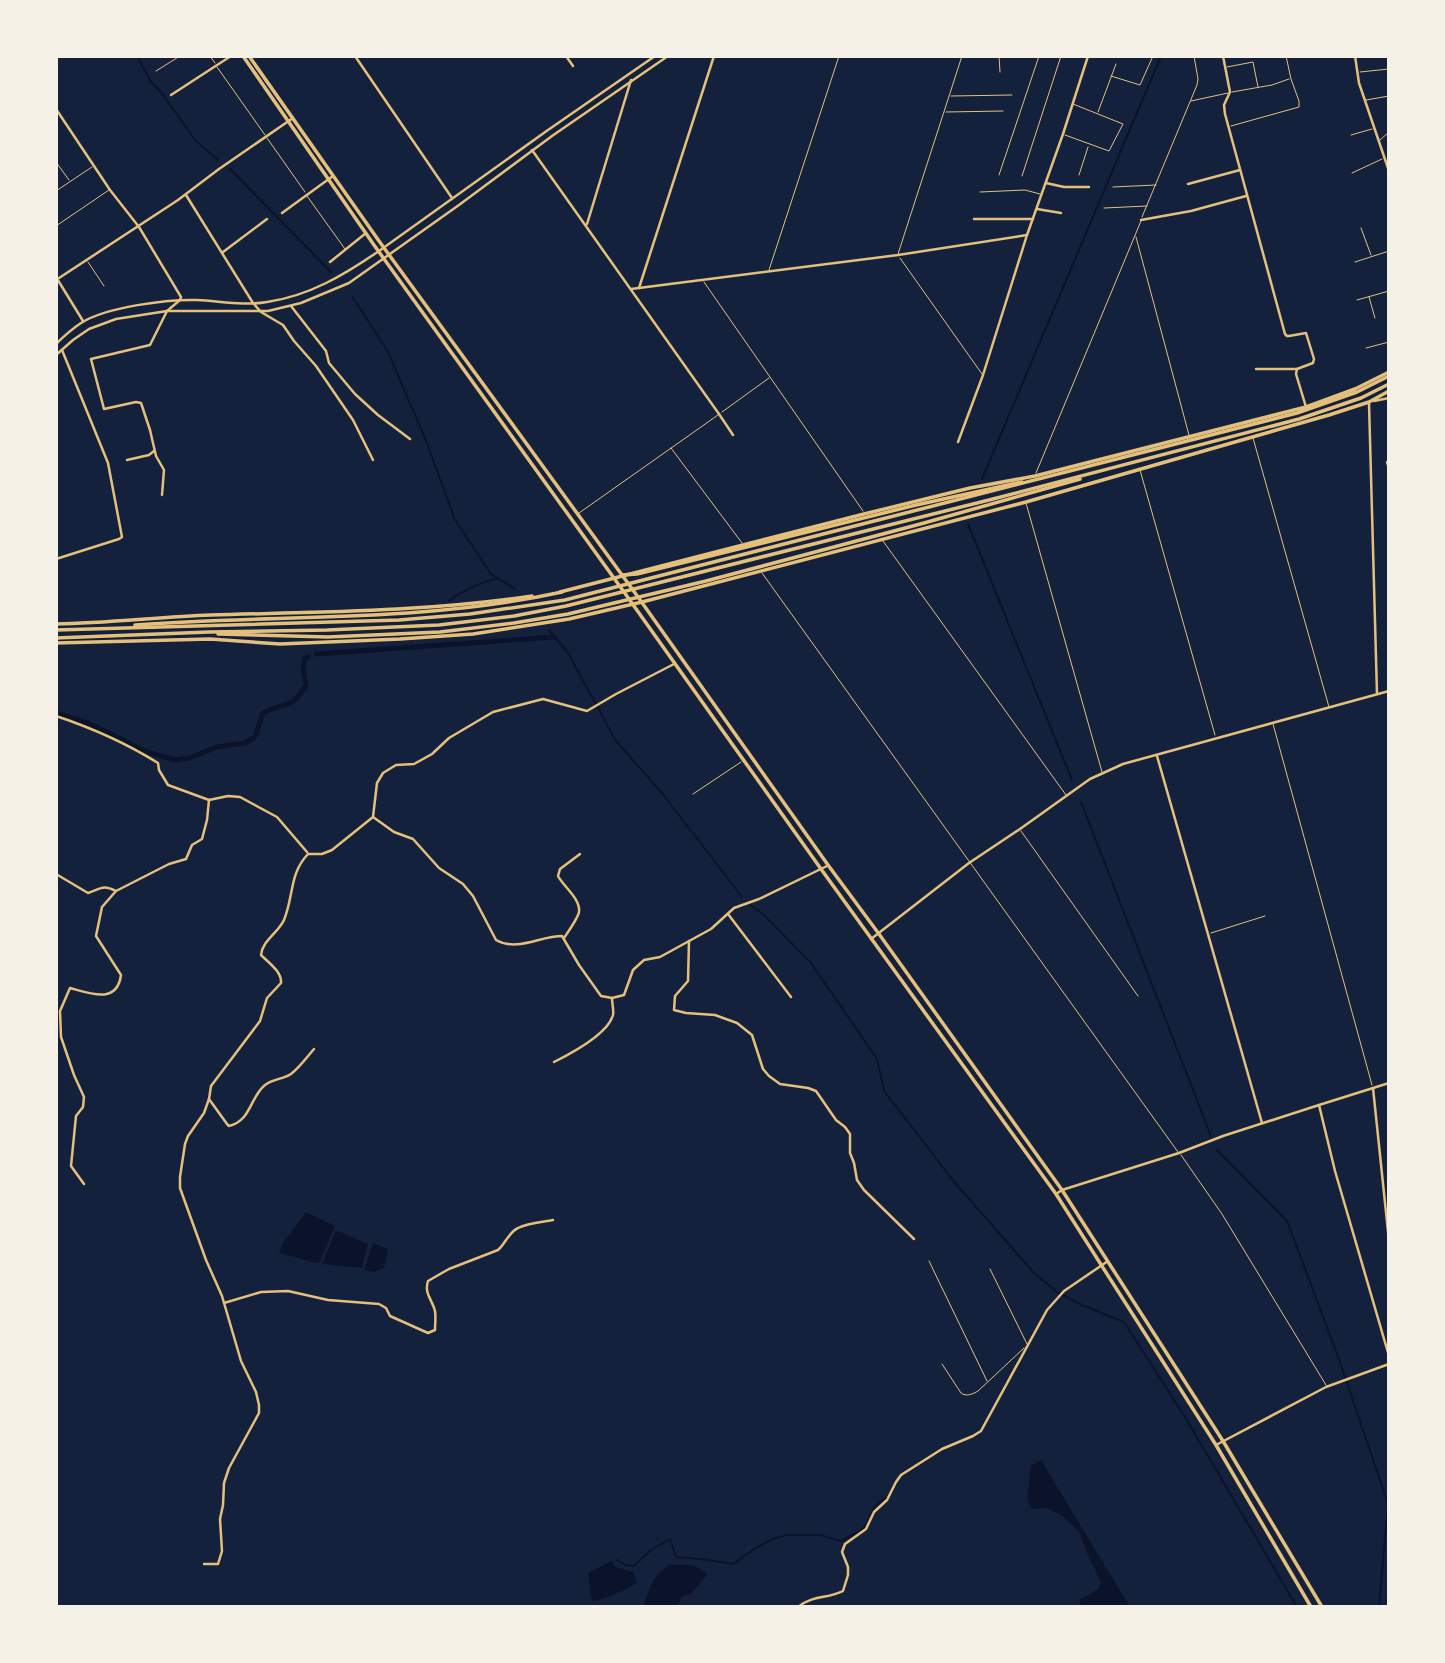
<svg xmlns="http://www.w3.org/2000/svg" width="1445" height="1663" viewBox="0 0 1445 1663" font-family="'Crimson Pro',serif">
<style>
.water{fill:#0b132b}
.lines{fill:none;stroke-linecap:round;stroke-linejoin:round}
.stream{stroke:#0b132b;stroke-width:2}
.canal{stroke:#0b132b;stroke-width:5}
.service{stroke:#e5c07b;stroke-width:1}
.minor{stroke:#e5c07b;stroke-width:2.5}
.tertiary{stroke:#e5c07b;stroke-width:2.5}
.secondary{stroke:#e5c07b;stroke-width:3.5}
.primary{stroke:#e5c07b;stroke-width:3.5}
.trunk{stroke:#e5c07b;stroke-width:3.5}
</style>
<rect width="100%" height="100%" fill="#14213d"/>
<g class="water">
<path d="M306,1212L335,1226L320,1262L316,1263L279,1253L283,1243Z"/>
<path d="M336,1230L368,1244L362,1268L322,1264Z"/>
<path d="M373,1243L388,1249L384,1268L374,1272L364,1270Z"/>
<path d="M1041,1460L1130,1607H1082L1079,1600L1098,1589L1101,1583L1086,1551L1079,1532L1062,1515L1046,1508L1032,1509L1027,1498L1031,1465Z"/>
<path d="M611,1561L616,1567L633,1572L637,1583C631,1588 601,1601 593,1601L591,1598L588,1573Z"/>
<path d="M668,1565C681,1564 700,1563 707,1575L692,1593L682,1597L677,1607H643C651,1586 650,1580 668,1565Z"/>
</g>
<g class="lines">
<g class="stream">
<path d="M137,56L151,82L161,92L195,140L218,160"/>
<path d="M230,169L331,272"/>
<path d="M352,296L388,352L427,443L455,520L491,574L515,589"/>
<path d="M982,479L1161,56"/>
<path d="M968,524L1072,780"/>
<path d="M449,601C464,589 479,583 498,578"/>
<path d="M549,630L568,653L616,741L662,793L742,897"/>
<path d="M1081,802L1211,1136"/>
<path d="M749,904L764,915L811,963L877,1059L884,1091L956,1184L1035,1274L1057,1292L1082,1305L1124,1322L1185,1417L1297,1607"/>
<path d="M1217,1150L1287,1221L1341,1365L1388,1504L1379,1607"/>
<path d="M617,1560L625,1565L634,1566L651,1550L670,1539L676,1557L702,1559L733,1564L757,1547L775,1538L786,1535H820L841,1541L860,1531L867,1524L870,1516L875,1506L887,1497"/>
</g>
<g class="canal">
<path d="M316,654L555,637"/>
<path d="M56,713L90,724L145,751L174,760L189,758L217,747L245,743L255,737L263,713C285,701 292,710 306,685L303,669L305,658L308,657"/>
</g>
<g class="service">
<path d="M210,56L215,63"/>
<path d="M999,56L1000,72"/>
<path d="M217,67L265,135"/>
<path d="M1227,67L1253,62L1258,87"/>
<path d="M156,71L180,56"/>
<path d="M1360,72L1389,69"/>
<path d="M1111,76L1140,85L1153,56"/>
<path d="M1232,92L1272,85L1289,79"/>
<path d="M951,96L1012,95"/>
<path d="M1366,100L1389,96"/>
<path d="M1191,101L1228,93"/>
<path d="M946,112L1003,111"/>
<path d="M1098,112L1116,64"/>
<path d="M1231,126L1299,107V101L1291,79L1286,56"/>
<path d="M1065,135L1109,151L1123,124L1073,104"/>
<path d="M1351,135L1372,129"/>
<path d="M267,138L305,192"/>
<path d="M1380,140L1389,132"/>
<path d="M56,162L69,180"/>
<path d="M1352,173L1382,159"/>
<path d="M999,175L1039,56"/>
<path d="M1079,175L1088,147"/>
<path d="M1022,176L1061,56"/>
<path d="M1113,187L1156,185"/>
<path d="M56,191L92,167"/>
<path d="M980,192L1025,190L1040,194"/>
<path d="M307,196L345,249"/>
<path d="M1104,208L1147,206"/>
<path d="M1142,217L1197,85L1198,79L1194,56"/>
<path d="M56,226L109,190"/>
<path d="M1361,228L1371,255"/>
<path d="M1136,237L1189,435"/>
<path d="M898,254L962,56"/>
<path d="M900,258L982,374"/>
<path d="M88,262L104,286"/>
<path d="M1355,262L1389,251"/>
<path d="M769,270L839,56"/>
<path d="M704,282L863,511"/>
<path d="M1369,297L1375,318"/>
<path d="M1357,300L1389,291"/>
<path d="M1366,348L1389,342"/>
<path d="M722,412L769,378"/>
<path d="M1253,438L1329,707"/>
<path d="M671,448L742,543"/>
<path d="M1140,470L1215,735"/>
<path d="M1036,473L1141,221"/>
<path d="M1026,503L1102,772"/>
<path d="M579,513L718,415"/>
<path d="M883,541L1066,795"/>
<path d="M762,573L1178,1152"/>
<path d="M1273,724L1372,1085"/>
<path d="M693,794L741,762"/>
<path d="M1021,831L1138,996"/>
<path d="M1211,933L1265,916"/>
<path d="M1181,1155L1222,1214L1326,1385"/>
<path d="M929,1261L987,1381"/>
<path d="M990,1269L1027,1344"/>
<path d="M942,1364L961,1393C966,1397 973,1394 978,1391L1024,1348"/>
</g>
<g class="minor">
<path d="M355,56L452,198"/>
<path d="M566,56L573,66"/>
<path d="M1223,56L1230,92L1224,105L1225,114L1285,334L1287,336H1289L1306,333L1314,359L1313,363L1297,369L1296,374L1306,407"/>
<path d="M1355,56L1359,83L1389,171"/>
<path d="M171,95L231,56"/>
<path d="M56,109L110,190L139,227L181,297L180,300L167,311L150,345L91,359L104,409L136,402L141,403L150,430L156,456L164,470L162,495"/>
<path d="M532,150L719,414L733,435"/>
<path d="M1046,183L1064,187H1089"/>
<path d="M1188,184L1240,170"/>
<path d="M186,195L253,303L261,312L283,325L294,341L316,366L353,420L373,460"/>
<path d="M1037,209L1061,213"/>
<path d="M282,213L333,176"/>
<path d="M974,219H1033"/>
<path d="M1141,220L1191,211L1246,196"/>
<path d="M587,224L631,80"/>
<path d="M223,252L267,219"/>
<path d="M330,262L366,233"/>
<path d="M56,277L83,321"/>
<path d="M56,280L178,200L219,169L293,118"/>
<path d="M639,288L714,56"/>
<path d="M631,289L898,255L1027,235"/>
<path d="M291,306L326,351L329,363L355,394L378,415L410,439"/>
<path d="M1256,369H1297"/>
<path d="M1374,401L1389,398"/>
<path d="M1369,403L1377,694"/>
<path d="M958,442L983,375L1027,235L1063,134L1088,56"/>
<path d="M127,460L149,455L154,451"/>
<path d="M56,559L119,539L122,537L108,463L62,350"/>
<path d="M56,716C92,728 126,743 158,763L159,770L168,785L209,800L228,796L240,797L277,817L307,852"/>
<path d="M373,817L394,832L413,839L439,868L463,884L473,896L496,940C517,952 540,936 562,936L579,965L601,996L612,998L624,995L633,970L644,960L660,957L711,929L734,908L759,899L827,866"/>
<path d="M308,854H322L332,850L373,817L377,783L383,773L396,765L414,764L432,754L449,738L493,712L543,699L587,711L616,694L674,664"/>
<path d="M56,874L88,893C101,889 102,884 116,891"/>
<path d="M728,914L791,997"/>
<path d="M564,938C568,932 578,918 579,912C581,899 563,886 558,876L560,869L580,854"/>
<path d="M689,941L688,981L675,996L674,1010L686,1013L715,1015L737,1023L752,1035L763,1069L769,1076L780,1084L808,1088L816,1091L836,1120L845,1127L850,1134V1153L854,1163L857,1180L864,1190L914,1239"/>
<path d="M554,1062C570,1054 608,1034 613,1015C614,1011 612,1003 612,998"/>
<path d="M1373,1088L1389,1241"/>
<path d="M209,1099L227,1124L229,1126C251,1121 250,1097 265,1085C272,1079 284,1079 291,1074C300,1067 307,1057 314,1049"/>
<path d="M1319,1105L1335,1171L1389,1356"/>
<path d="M84,1184L71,1166L76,1116L83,1107L84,1097L74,1075L61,1037L60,1011L70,988C89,993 117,1005 121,975L96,936L102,907L116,891L169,864L186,859L192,845L202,839L207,820L209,800"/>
<path d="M224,1303L261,1292L288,1291L328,1300L379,1304L386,1308L390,1316L428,1333L435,1330C435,1324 436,1317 435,1311C432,1299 424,1294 428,1281L449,1269L498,1250C505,1244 509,1232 518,1228C528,1223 543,1222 553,1220"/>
<path d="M1216,1445L1326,1387L1389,1364"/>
<path d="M204,1564H218L222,1551L220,1519L223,1505L224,1483L229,1468L259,1413V1405L256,1392L241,1361L222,1296L206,1260L180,1188V1177L185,1144L188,1136L204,1113L209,1099L211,1086L260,1021L267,998L281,983C282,972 269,963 261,955C262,941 278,933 284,920C294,896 289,874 308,854"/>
<path d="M798,1607C813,1595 827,1599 843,1591L848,1575V1567L842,1552L845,1544L866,1529L874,1512L887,1500L896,1482L901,1475L942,1449L973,1436L981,1431L1047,1310L1064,1291L1108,1261"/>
</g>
<g class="tertiary">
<path d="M56,344C64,336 72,329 81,323C106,307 168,299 197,300C220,301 244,306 267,302C309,296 344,275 379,251L548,130L655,56"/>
<path d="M56,355L73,340L89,329L116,319L167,311H268L301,303L349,283L459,205L552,136L668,56"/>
<path d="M1389,461L1387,462L1389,468"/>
<path d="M1157,756L1262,1123"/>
<path d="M871,939L969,863L1020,829L1090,779L1123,764L1389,691"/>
<path d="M1056,1194L1062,1190L1179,1153L1223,1136L1319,1105L1389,1083"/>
</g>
<g class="secondary">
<path d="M560,592L864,514L970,488L1035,476L1306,407L1355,389L1389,372"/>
<path d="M56,624C108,623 159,617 211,615C318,612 426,612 532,596"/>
<path d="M56,643L210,639L280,644L400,639L473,634L569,619L642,602L1026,502L1329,415L1369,402L1389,391"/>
</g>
<g class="primary">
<path d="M243,56L374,245L629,599L821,869L1056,1194L1216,1445L1311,1607"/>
<path d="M249,56L379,241L638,597L828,865L879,934L1062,1190L1223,1441L1322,1607"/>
</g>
<g class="trunk">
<path d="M622,575L637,574L916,505L1022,482"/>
<path d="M135,625C278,614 421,623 562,592"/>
<path d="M56,630L399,620L470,614L565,600L1297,413L1357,392L1389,376"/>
<path d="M218,634L328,637L440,632L514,623L568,614L706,581L924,523L1080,479"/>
<path d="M56,638L209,632L327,630L439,625L514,616L566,606L993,499L1299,419L1361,398L1389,384"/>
</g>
</g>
<rect width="1445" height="1663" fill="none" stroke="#f6f1e7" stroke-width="116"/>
</svg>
